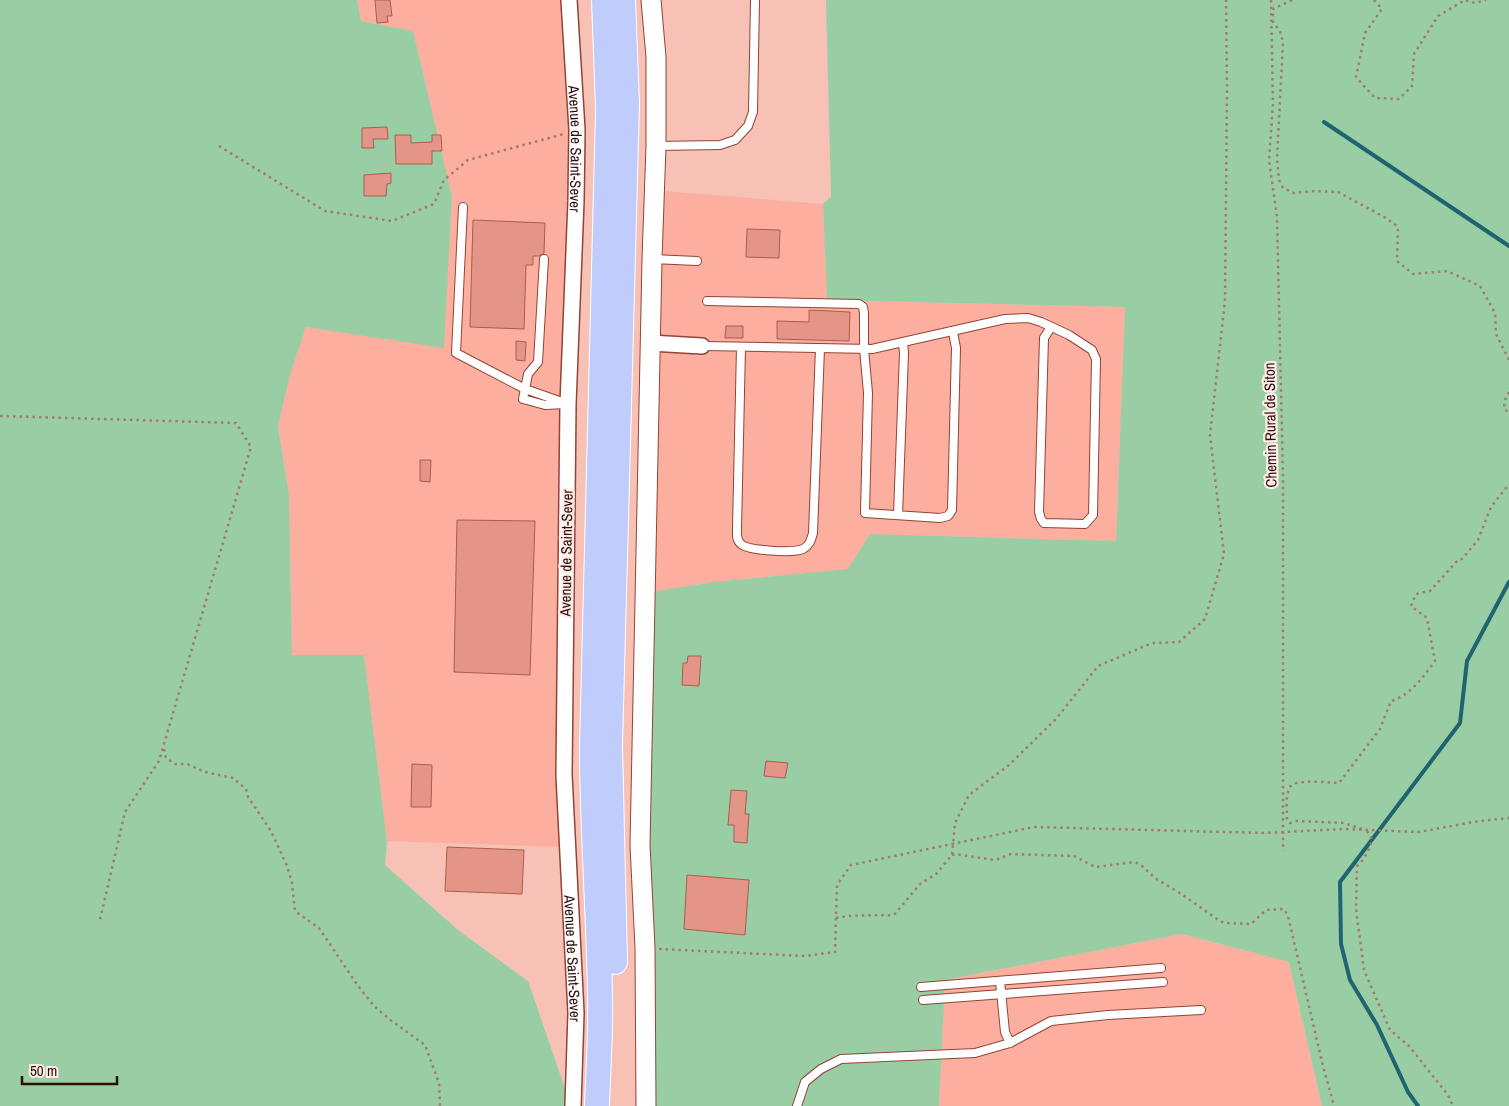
<svg xmlns="http://www.w3.org/2000/svg" width="1509" height="1106" viewBox="0 0 1509 1106" font-family="'Archivo Narrow',sans-serif">
<style>
.built{fill:#fcae9f}
.green{fill:#99cea5}
.lines{fill:none;stroke-linecap:round;stroke-linejoin:round}
.stream{stroke:#1f646f;stroke-width:4}
.building{fill:#e39688;stroke:#ac5c4e}
.service-casing{stroke:#914437;stroke-width:10}
.minor-casing{stroke:#914437;stroke-width:18}
.tertiary-casing{stroke:#914437;stroke-width:21}
.primary-casing{stroke:#fff;stroke-width:26}
.path{stroke:#a57870;stroke-width:2.5;stroke-dasharray:2.5 4;stroke-linecap:butt}
.service{stroke:#fff;stroke-width:8}
.minor{stroke:#fff;stroke-width:15}
.tertiary{stroke:#fff;stroke-width:19}
.primary{stroke:#c0cdfc;stroke-width:24}
.labels{text-anchor:middle;dominant-baseline:central;stroke-width:4.5;stroke-linejoin:round;paint-order:stroke}
.street-label{font-size:15px;fill:#2e0e09;stroke:#ffece8}
</style>
<rect width="100%" height="100%" fill="#f7c1b6"/>
<g class="built">
<path d="M357,0H563L570,145L560,847L387,841L364,656H292L289,495L278,426L290,375L306,326L444,347L452,196L413,31L361,21Z"/>
<path d="M663,191L823,204L827,300L1125,307L1116,541L871,534L848,569L714,582L650,592Z"/>
<path d="M1182,934L1289,962L1322,1106H939L945,980Z"/>
</g>
<g class="green">
<path d="M0,0H357L361,21L413,31L452,196L444,348L306,327L290,375L278,426L289,495L292,655H364L387,841L385,865L458,930L528,981L571,1106H0Z"/>
<path d="M826,0H1509V1106H1322L1289,962L1182,934L945,980L939,1106H641L650,592L714,582L848,569L870,534L1116,541L1125,307L827,300L823,204L831,197Z"/>
</g>
<g class="lines">
<g class="stream">
<path d="M1324,122L1509,246"/>
<path d="M1418,1106L1408,1092L1377,1025L1350,980L1341,944L1340,882L1460,723L1467,661L1509,582"/>
</g>
</g>
<g class="building">
<path d="M375,0H390L392,16H387L388,22L377,23Z"/>
<path d="M387,127L388,139H373L374,148H362V128Z"/>
<path d="M395,135H411V143L432,142V135H441L442,151H432V164H396Z"/>
<path d="M391,173V183L387,184L386,196H364V175Z"/>
<path d="M473,220L545,223L544,253L539,256H533V265H526L524,329L470,327Z"/>
<path d="M747,229L780,230L779,258L746,257Z"/>
<path d="M809,310L850,312L849,341L777,339V321L809,322Z"/>
<path d="M726,326H743V338H725Z"/>
<path d="M516,341L526,342L525,361L516,360Z"/>
<path d="M420,460H431L430,482L420,481Z"/>
<path d="M457,520L535,521L530,675L454,672Z"/>
<path d="M688,656H701L699,686L682,685L683,663H687Z"/>
<path d="M766,761L788,763L785,778L764,776Z"/>
<path d="M412,764L432,765L431,807H411Z"/>
<path d="M731,790L747,791L745,814H749L747,843L734,842V825H728Z"/>
<path d="M447,847L524,850L522,894L445,891Z"/>
<path d="M687,875L749,880L745,935L684,929Z"/>
</g>
<g class="lines">
<defs>
<g id="service">
<path d="M656,146L720,145L735,140L748,126L753,112L755,0"/>
<path d="M463,207L456,353L525,389L568,404"/>
<path d="M544,259L538,362L528,374L523,399L545,405L566,404"/>
<path d="M652,259L697,261"/>
<path d="M707,301L859,304L863,307L864,313V349L868,393L865,513L940,518L948,516L952,510L956,348L953,332"/>
<path d="M702,346L872,349L1005,319L1028,318L1041,322L1069,335L1092,350L1096,359L1093,515L1085,524L1044,523L1041,519L1039,512L1044,338L1051,327"/>
<path d="M741,347L737,529C737,534 736,540 741,544C748,551 794,553 803,549C810,545 811,540 813,533L820,348"/>
<path d="M898,515L904,353L903,343"/>
<path d="M1000,981L1005,1032L1010,1043"/>
<path d="M921,987L1161,968"/>
<path d="M923,1000L1163,982"/>
<path d="M797,1106L805,1082L821,1069L841,1059L975,1053L1010,1043L1051,1021L1108,1015L1201,1010"/>
</g>
<g id="minor">
<path id="s1" d="M569,0L577,130L576,201L568,404L564,775L576,1013L573,1106"/>
<path d="M650,343L702,346"/>
</g>
<path id="tertiary" d="M646,1106L645,948L640,845L652,259L656,146V57L651,0"/>
<g id="primary">
<path d="M615,962L610,745L627,104L623,0"/>
<path d="M597,1106C598,1070 601,1035 600,999C599,915 592,831 592,747L608,110L604,0"/>
</g>
</defs>
<use href="#service" class="service-casing"/>
<use href="#minor" class="minor-casing"/>
<use href="#tertiary" class="tertiary-casing"/>
<use href="#primary" class="primary-casing"/>
<g class="path">
<path d="M1271,0L1273,104L1269,160L1277,217L1283,478V851"/>
<path d="M1292,0L1273,9V22L1280,31L1283,42L1277,159L1279,180L1283,188L1294,193L1314,191L1338,192L1386,218L1398,227L1397,261L1413,274L1447,271L1480,286L1495,313L1496,334L1509,360"/>
<path d="M1374,0L1382,9L1365,33L1356,77L1375,98L1399,99L1412,86L1414,54L1438,16L1465,0L1475,3L1486,0"/>
<path d="M219,146L325,211L392,221L434,204L444,180L468,160L564,134"/>
<path d="M1509,392L1504,402L1505,410L1509,412"/>
<path d="M0,416L236,423L251,447L159,761L125,812L100,920"/>
<path d="M164,749L166,758L175,764H187L205,772L233,778L246,789L248,797L271,831L287,866L292,883L295,911L319,928L358,986L374,1006L389,1019L425,1045L439,1083L440,1106"/>
<path d="M1362,829L1344,823L1297,821L1290,823L1287,819C1287,809 1285,796 1290,787C1296,778 1329,783 1339,783L1380,729L1391,701C1411,695 1423,677 1435,661L1427,618L1411,606L1416,594L1430,591L1458,560L1462,559L1478,540L1491,507L1509,484"/>
<path d="M1367,831L1372,839C1370,849 1365,859 1357,866L1356,909L1364,970L1390,1030L1409,1046L1448,1095L1453,1106"/>
<path d="M952,855L955,854L995,860L1011,854L1074,856L1095,867L1135,862L1142,866L1155,878L1183,895L1217,919L1224,923L1251,924L1266,910L1284,909L1288,916L1322,1062L1334,1106"/>
<path d="M836,918C855,914 874,916 894,915L920,884L936,874L952,855L955,823L969,795L1009,765L1056,719L1098,666L1152,643L1179,642L1205,619L1224,554L1210,435L1225,301L1227,89L1226,0"/>
<path d="M659,949L805,956L835,952L837,885L851,865L1034,827L1265,833L1344,829L1419,832L1473,822L1509,818"/>
</g>
<use href="#service" class="service"/>
<use href="#minor" class="minor"/>
<use href="#tertiary" class="tertiary"/>
<use href="#primary" class="primary"/>
</g>
<g class="labels">
<g class="street-label">
<text stroke="none"><textPath href="#s1" startOffset="149">Avenue de Saint-Sever</textPath></text>
<text transform="translate(1270 425) rotate(-91)">Chemin Rural de Siton</text>
<text transform="translate(566 553) rotate(-89)">Avenue de Saint-Sever</text>
<text stroke="none"><textPath href="#s1" startOffset="959">Avenue de Saint-Sever</textPath></text>
</g>
</g>
<path d="M22 1076v8h95v-8" fill="none" stroke="#2e0e09" stroke-width="2.5"/>
<text x="30" y="1076" font-size="15" fill="#2e0e09" stroke="#ffece8" stroke-width="4" paint-order="stroke">50 m</text>
</svg>
